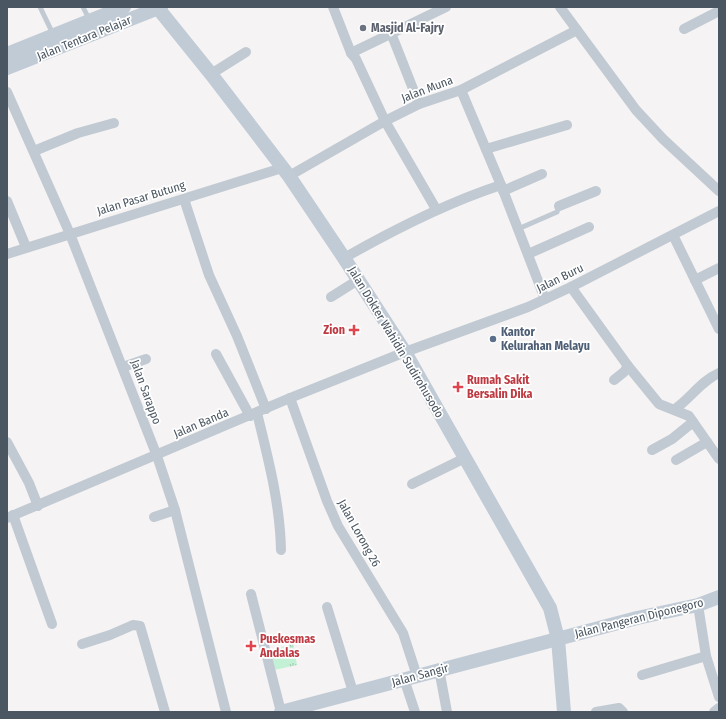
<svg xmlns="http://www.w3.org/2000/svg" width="726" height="719" viewBox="0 0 726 719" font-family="'Fira Sans Condensed',sans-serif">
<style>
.park{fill:url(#park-tufts)}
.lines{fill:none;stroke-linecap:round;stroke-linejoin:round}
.lane{stroke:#c1cad2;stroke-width:5}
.street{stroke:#c1cad2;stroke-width:10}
.secondary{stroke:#c1cbd6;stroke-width:14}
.worship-dot{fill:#6b7280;stroke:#fff;stroke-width:1.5}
.health-dot{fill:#e0444e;stroke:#fff;stroke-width:1.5}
.service-dot{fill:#5c6f8a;stroke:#fff;stroke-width:1.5}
.labels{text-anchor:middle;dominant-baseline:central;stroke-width:3.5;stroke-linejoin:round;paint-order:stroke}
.worship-label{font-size:12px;font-weight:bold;fill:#5b616d;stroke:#fff;text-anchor:start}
.street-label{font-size:12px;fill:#4a5661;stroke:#fff}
.health-label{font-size:12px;font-weight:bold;fill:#be3a42;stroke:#fff;text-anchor:start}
.service-label{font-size:12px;font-weight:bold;fill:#4e5e75;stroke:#fff;text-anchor:start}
</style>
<defs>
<pattern id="park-tufts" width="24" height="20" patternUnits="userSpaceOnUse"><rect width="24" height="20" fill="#c3f1d5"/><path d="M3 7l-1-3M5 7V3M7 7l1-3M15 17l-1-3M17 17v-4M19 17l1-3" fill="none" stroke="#a0c6b0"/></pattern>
</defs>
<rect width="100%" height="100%" fill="#f5f3f3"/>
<path class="park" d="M293,644L297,665L274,670L270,651Z"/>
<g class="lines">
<g class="lane">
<path d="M40,7L53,34"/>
<path d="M83,7L89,19"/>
<path d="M518,229L557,212L559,206"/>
</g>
<g class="street">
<path d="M333,7L351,53L356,59L385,121L436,209"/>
<path d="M560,7L636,110L663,139L719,191"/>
<path d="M684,29L719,11"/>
<path d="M391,33L419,104"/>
<path d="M351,53L446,7"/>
<path d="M211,74L246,52"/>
<path d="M461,90L501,185L545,299"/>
<path d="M7,92L70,234L157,456L175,510L226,712"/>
<path d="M486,149L567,125"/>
<path d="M34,151L78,133L114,123"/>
<path d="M289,176L385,121L419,104L461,90L577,30"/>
<path d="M503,191L542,174"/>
<path d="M184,199L209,275L237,336L266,409"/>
<path d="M7,201L26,247"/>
<path d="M559,206L596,191"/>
<path d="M673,235L719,329"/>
<path d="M7,254L282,168"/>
<path d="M528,254L589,227"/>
<path d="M344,258C395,229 446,203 501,185"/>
<path d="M695,280L719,268"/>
<path d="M571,287L628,366L659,404L689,416L719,459"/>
<path d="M331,297L358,280"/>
<path d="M216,354L250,416"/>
<path d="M123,367L146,359"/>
<path d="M614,380L624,372L628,366"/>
<path d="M290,398L327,501L338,526L403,633L417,676"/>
<path d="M675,409C691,398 701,381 719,373"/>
<path d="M257,413C268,458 280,503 281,550"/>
<path d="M7,442L29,483L38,506"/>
<path d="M652,450L672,439L693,422"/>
<path d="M676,460L707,442"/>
<path d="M412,484L465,458"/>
<path d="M13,515L52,624"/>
<path d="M154,517L175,510"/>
<path d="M7,518L290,398L405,352L528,307L571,287L719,211"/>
<path d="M251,594L281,712"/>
<path d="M698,605L706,656L719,697"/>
<path d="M327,607L353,692"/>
<path d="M82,644L110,635L133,625L140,626L165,712"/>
<path d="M439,669L447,712"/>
<path d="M642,675L706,656"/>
<path d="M404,679L415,712"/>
<path d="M596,712L619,708L623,712"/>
<path d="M714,712L719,708"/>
</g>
<g class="secondary">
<path d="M157,7L211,74L289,176L344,258L405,352L550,608L558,639L564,712"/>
<path d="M7,54L124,7"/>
<path d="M7,68L161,7"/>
<path d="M281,712L637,618L698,605L719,597"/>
</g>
</g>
<circle class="worship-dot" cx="363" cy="28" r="4"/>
<g class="health-dot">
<path d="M352 324h4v4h4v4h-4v4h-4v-4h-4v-4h4z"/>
<path d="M456 381h4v4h4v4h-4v4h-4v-4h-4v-4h4z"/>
<path d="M249 640h4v4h4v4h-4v4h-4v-4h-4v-4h4z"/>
</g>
<circle class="service-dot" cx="493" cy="339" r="4"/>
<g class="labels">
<g class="worship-label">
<text x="371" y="28">Masjid Al-Fajry</text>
</g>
<g class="street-label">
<text transform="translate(84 38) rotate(-22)">Jalan Tentara Pelajar</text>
<text transform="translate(427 89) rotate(-21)">Jalan Muna</text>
<text transform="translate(141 198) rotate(-17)">Jalan Pasar Butung</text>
<text transform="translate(560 278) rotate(-26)">Jalan Buru</text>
<text transform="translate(396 342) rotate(59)">Jalan Dokter Wahidin Sudirohusodo</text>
<text transform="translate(146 392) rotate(70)">Jalan Sarappo</text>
<text transform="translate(201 423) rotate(-23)">Jalan Banda</text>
<text transform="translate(359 533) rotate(61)">Jalan Lorong 26</text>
<text transform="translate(639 618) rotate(-14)">Jalan Pangeran Diponegoro</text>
<text transform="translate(420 675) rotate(-15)">Jalan Sangir</text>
</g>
<g class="health-label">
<text x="345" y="330" text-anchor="end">Zion</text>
<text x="467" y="380">Rumah Sakit<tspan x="467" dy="14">Bersalin Dika</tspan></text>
<text x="260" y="639">Puskesmas<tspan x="260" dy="14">Andalas</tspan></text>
</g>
<g class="service-label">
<text x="501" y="332">Kantor<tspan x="501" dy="14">Kelurahan Melayu</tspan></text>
</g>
</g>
<rect width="726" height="719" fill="none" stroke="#4a5661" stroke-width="16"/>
</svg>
